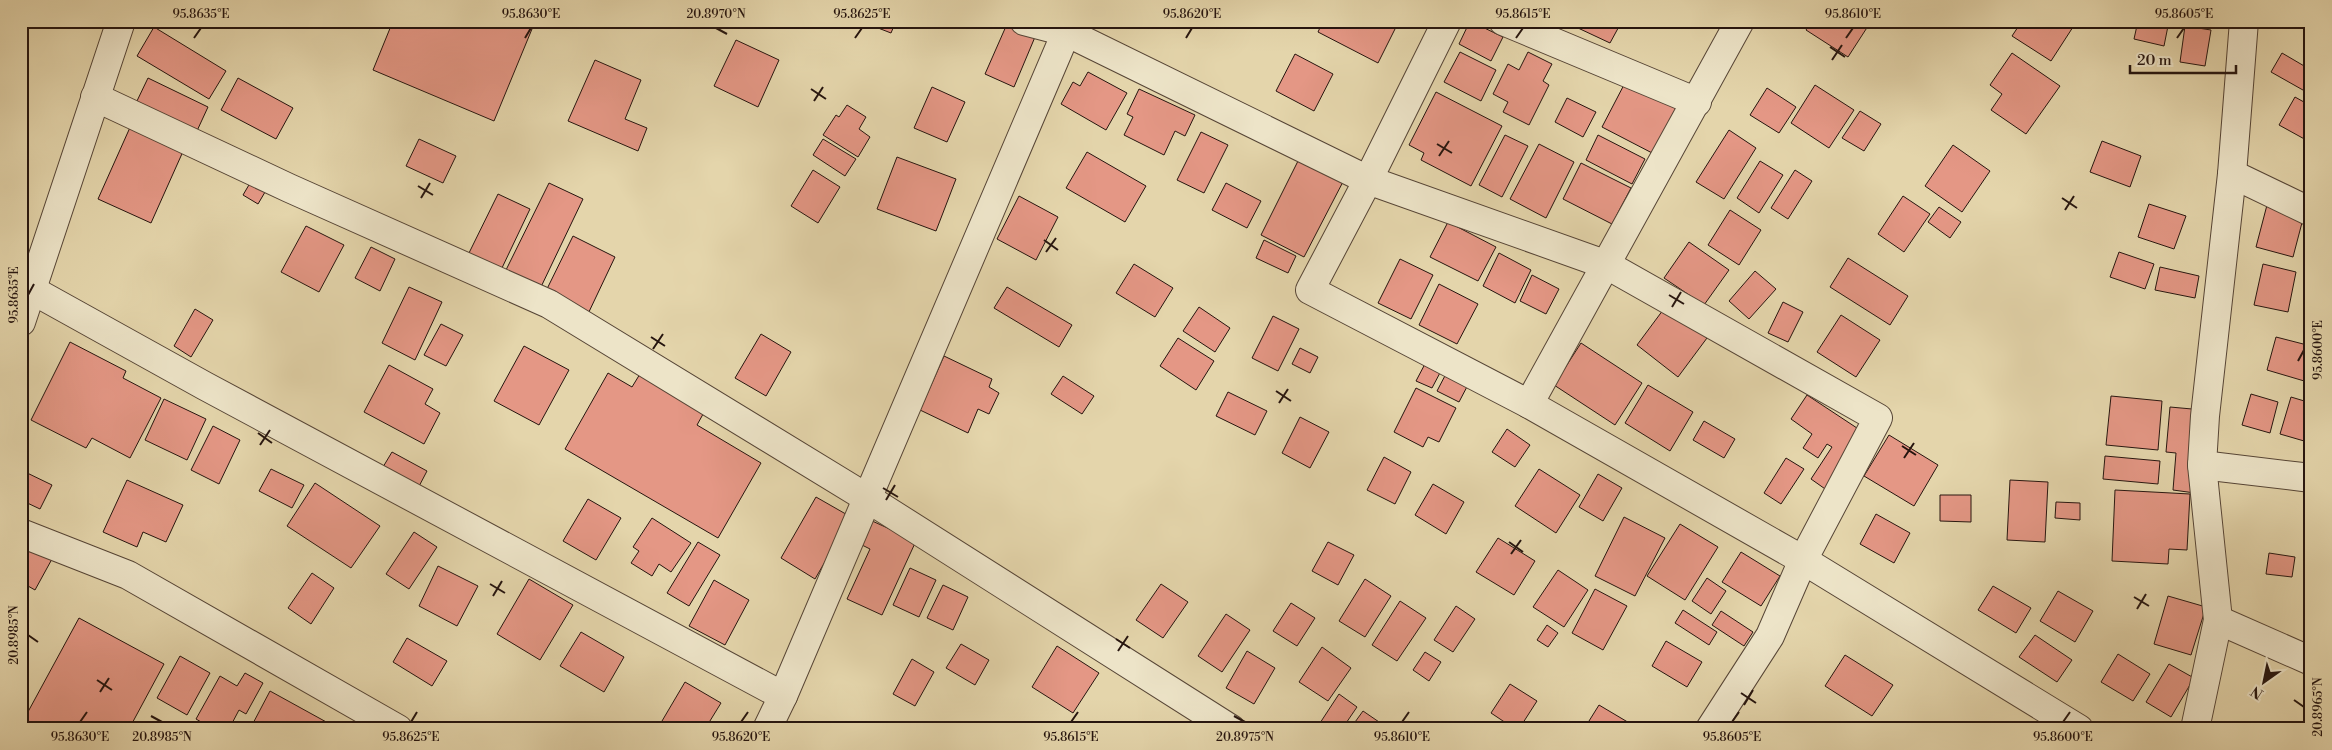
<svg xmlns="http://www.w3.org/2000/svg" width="2332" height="750" viewBox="0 0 2332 750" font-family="'Libre Bodoni',serif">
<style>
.building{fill:#e49785;stroke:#26150f}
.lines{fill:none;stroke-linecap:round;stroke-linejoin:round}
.minor-casing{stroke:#564536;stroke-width:30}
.minor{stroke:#ede4c8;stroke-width:28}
.ticks{fill:none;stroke:#26150f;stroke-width:2}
.neatline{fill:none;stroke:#26150f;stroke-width:2}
.ticks-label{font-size:12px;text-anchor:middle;fill:#26150f}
</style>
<rect width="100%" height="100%" fill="#e4d5ab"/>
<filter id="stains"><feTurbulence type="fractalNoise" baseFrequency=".004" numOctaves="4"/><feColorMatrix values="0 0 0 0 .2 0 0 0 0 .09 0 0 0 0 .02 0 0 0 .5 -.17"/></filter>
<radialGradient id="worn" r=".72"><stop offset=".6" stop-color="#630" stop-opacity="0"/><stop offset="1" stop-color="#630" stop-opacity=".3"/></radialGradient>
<g class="building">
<path d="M393,21H514L532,29L494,121L373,70Z"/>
<path d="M860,21H896L891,33Z"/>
<path d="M1323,21H1399L1378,63L1318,32Z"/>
<path d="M1470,21L1503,37L1491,61L1459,44Z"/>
<path d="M1582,21H1622L1610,43L1578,28Z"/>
<path d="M1812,21H1868L1870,23L1848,57L1806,30Z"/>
<path d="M2022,21H2065L2073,27L2051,61L2012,36Z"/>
<path d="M2138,21H2169L2164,46L2134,39Z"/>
<path d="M2289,21H2311V33Z"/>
<path d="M1007,24L1035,37L1014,87L985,74Z"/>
<path d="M2185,26L2211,30L2205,66L2180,62Z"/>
<path d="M154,27L226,71L209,99L137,56Z"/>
<path d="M736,40L779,60L758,107L714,86Z"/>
<path d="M1460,52L1496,70L1481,101L1444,82Z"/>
<path d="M1528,52L1552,64L1543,81L1549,85L1529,125L1503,112L1508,102L1493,94L1508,64L1519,70Z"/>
<path d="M2012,53L2060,86L2026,134L1991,110L2002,94L1990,85Z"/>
<path d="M2282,53L2311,70L2310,94L2271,72Z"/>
<path d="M1295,54L1333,74L1314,111L1276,91Z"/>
<path d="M595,60L641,80L625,119L647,128L638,151L568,121Z"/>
<path d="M1088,72L1127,93L1106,130L1061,104L1073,82L1080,86Z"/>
<path d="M148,78L208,107L196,133L136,103Z"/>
<path d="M238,78L293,108L276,139L221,110Z"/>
<path d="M1627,79L1680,106L1656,155L1602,127Z"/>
<path d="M1815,85L1854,110L1829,148L1791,123Z"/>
<path d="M932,87L965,102L947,142L914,128Z"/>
<path d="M1767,88L1796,107L1779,133L1750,115Z"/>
<path d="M1139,89L1195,115L1185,136L1175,131L1164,155L1124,135L1133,117L1127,114Z"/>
<path d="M1436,92L1502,126L1471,186L1421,160L1424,153L1409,145Z"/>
<path d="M2295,97L2311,106V136L2308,141L2279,125Z"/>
<path d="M1567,98L1596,112L1583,137L1555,122Z"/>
<path d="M847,105L866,117L859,129L870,137L858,157L823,135L836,115L839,117Z"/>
<path d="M1860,111L1881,124L1864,151L1842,138Z"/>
<path d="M132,123L185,147L151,223L98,199Z"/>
<path d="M1729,130L1756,148L1724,199L1696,182Z"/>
<path d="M1201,132L1228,145L1204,193L1177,180Z"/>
<path d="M1505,135L1528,146L1502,197L1479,185Z"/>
<path d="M1598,135L1645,159L1632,184L1586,160Z"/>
<path d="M419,139L456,156L443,183L406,166Z"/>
<path d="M823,139L856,159L845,176L813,155Z"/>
<path d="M2102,141L2141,156L2130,187L2090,172Z"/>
<path d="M1539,144L1574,162L1546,218L1510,199Z"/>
<path d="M1953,145L1990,171L1962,212L1925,186Z"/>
<path d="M1087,152L1146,186L1125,222L1066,188Z"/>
<path d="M1302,153L1346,176L1304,257L1261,235Z"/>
<path d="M897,157L956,179L936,231L877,209Z"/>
<path d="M1760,161L1783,175L1759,213L1737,198Z"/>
<path d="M1581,163L1631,188L1612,224L1563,199Z"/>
<path d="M813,170L840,187L818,223L791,206Z"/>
<path d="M1795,170L1812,181L1788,219L1771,208Z"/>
<path d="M253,178L268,187L258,204L243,195Z"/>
<path d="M549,183L583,199L540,289L505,272Z"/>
<path d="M1226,183L1261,201L1247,228L1212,210Z"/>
<path d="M498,194L530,209L501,270L468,255Z"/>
<path d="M1019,196L1058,217L1036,260L997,239Z"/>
<path d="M1903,196L1930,214L1904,252L1878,234Z"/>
<path d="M2149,204L2186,216L2174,249L2138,237Z"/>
<path d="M2267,205L2304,215L2293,257L2256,247Z"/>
<path d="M1939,207L1961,222L1950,238L1928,222Z"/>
<path d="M1730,210L1761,230L1739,265L1708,245Z"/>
<path d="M1448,222L1496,247L1478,281L1430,257Z"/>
<path d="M306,226L344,245L319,292L281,272Z"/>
<path d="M573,236L615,257L587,316L544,295Z"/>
<path d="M1264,240L1296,256L1288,273L1256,258Z"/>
<path d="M2311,240V263L2305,261Z"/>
<path d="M1689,242L1729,270L1704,305L1664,278Z"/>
<path d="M371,247L395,259L380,291L355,278Z"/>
<path d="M2119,252L2154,264L2145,289L2110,277Z"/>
<path d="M1499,253L1531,270L1515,303L1483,286Z"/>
<path d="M1848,258L1908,296L1890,325L1830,287Z"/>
<path d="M1400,259L1433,275L1411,319L1378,303Z"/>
<path d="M1134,264L1173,288L1155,317L1116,293Z"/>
<path d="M2263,264L2296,272L2288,312L2254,305Z"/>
<path d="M2160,267L2199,276L2195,298L2155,290Z"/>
<path d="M1755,271L1776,289L1749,319L1729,301Z"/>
<path d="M1532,275L1559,289L1546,314L1520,301Z"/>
<path d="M1439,284L1478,304L1457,344L1419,325Z"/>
<path d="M409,287L442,302L415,360L382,343Z"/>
<path d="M1007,287L1072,325L1059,347L994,308Z"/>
<path d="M1783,302L1803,312L1788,342L1768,333Z"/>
<path d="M1666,306L1707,338L1678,377L1637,345Z"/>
<path d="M1199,307L1230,328L1215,352L1183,331Z"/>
<path d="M195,309L213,320L191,357L174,346Z"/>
<path d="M1841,315L1880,340L1856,377L1817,352Z"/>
<path d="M1273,316L1299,329L1278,371L1252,358Z"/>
<path d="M441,324L463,335L446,366L424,355Z"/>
<path d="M761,334L791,352L766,396L735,378Z"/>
<path d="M2276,337L2311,346V383L2267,370Z"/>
<path d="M1178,338L1214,361L1196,390L1160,366Z"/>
<path d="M70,342L126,371L123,378L161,398L130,458L92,438L86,448L31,420Z"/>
<path d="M1581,343L1642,383L1615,425L1554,385Z"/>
<path d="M524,346L569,370L539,425L494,401Z"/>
<path d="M1300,348L1318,357L1310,373L1292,364Z"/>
<path d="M944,356L992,379L989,387L999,393L989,414L978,409L968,433L920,410Z"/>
<path d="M1426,362L1442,369L1432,388L1416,381Z"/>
<path d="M389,365L433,389L425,404L440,413L424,444L364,412Z"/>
<path d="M643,369L707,407L697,425L761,463L718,538L565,449L608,373L632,387Z"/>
<path d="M1448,370L1470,381L1459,402L1437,391Z"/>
<path d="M1063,376L1094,396L1082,414L1051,394Z"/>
<path d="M1648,385L1693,412L1670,451L1625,423Z"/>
<path d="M1416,388L1456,408L1439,442L1428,437L1423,447L1394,432Z"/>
<path d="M1228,392L1267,411L1255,435L1216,416Z"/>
<path d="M2251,394L2278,402L2270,433L2242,425Z"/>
<path d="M1807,395L1866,434L1828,491L1811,479L1832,447L1827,444L1818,458L1803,448L1812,434L1791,419Z"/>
<path d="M2111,396L2162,401L2158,450L2106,445Z"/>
<path d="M2291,397L2311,403V443L2280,434Z"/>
<path d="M164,399L206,419L187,460L145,440Z"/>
<path d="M2170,407L2203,410L2195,493L2173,490L2176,453L2166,452Z"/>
<path d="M1300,417L1329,432L1310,468L1282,453Z"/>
<path d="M1704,421L1735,439L1724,458L1693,440Z"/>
<path d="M213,426L240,440L219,484L191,470Z"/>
<path d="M1507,429L1530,445L1515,467L1492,452Z"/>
<path d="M1889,435L1938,465L1914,506L1864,476Z"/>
<path d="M392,452L427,471L416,492L380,472Z"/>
<path d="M2105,456L2160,461L2158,484L2103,479Z"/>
<path d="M1384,457L1411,472L1395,504L1367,490Z"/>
<path d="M1786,458L1804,469L1781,504L1764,493Z"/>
<path d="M271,469L304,485L292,508L259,491Z"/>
<path d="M1539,469L1580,495L1556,533L1515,506Z"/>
<path d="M21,470L52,485L40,509L21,500Z"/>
<path d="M1598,474L1622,488L1603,521L1579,507Z"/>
<path d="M127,480L183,505L166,542L143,532L137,547L103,532Z"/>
<path d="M2010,480L2048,482L2045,542L2007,540Z"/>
<path d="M315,483L380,526L351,568L287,526Z"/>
<path d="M1433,484L1464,502L1446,534L1415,515Z"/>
<path d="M2115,490L2190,494L2187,550L2169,549L2168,564L2112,561Z"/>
<path d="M1940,495H1971V522L1940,521Z"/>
<path d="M816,497L851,517L815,579L781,558Z"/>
<path d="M588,499L621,518L596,560L563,541Z"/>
<path d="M2056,502L2080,503V520L2055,518Z"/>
<path d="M1876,514L1910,533L1894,563L1860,544Z"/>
<path d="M1624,517L1665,538L1635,596L1595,576Z"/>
<path d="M652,518L691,543L671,572L659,564L652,576L631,563L639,551L633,547Z"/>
<path d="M870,520L916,541L882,615L847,599L870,549L858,543Z"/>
<path d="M1680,524L1718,547L1685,600L1647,576Z"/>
<path d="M414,532L437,547L409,589L386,574Z"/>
<path d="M1498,538L1535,561L1514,595L1476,572Z"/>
<path d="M698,542L720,555L689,606L667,593Z"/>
<path d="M1328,542L1354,555L1338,585L1312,571Z"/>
<path d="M21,543L52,559L35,590L21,582Z"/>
<path d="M1741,552L1780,576L1761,606L1722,582Z"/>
<path d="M2269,553L2295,557L2292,577L2266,574Z"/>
<path d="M438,566L478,586L457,626L419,606Z"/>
<path d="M910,568L936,580L919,617L893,605Z"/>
<path d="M1558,570L1588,590L1564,627L1533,607Z"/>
<path d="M312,573L334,588L311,624L288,608Z"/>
<path d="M1707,578L1726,591L1711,614L1692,601Z"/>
<path d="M529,579L573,605L540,660L497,634Z"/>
<path d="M1365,579L1391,596L1365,637L1339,621Z"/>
<path d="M714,580L749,600L725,645L689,626Z"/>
<path d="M1161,584L1188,602L1163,638L1136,620Z"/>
<path d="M943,585L968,597L953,630L927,618Z"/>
<path d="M1993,586L2031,608L2016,633L1978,610Z"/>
<path d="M1595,589L1627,606L1603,650L1572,633Z"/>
<path d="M2058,591L2093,611L2075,642L2040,621Z"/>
<path d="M2168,596L2206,607L2191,655L2154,644Z"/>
<path d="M1400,601L1426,618L1397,661L1372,645Z"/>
<path d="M1291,603L1315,618L1297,646L1273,631Z"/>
<path d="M1456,606L1475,619L1453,652L1434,640Z"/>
<path d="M1683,610L1717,632L1709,645L1675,623Z"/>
<path d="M1721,611L1753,632L1744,646L1712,625Z"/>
<path d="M1226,614L1250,630L1222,672L1198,656Z"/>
<path d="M79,618L164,664L129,729H37L23,721Z"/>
<path d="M1547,625L1558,633L1548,647L1537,640Z"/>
<path d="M581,632L624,657L604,692L560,666Z"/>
<path d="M2035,635L2072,660L2057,682L2019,657Z"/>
<path d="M407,638L447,661L432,686L393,662Z"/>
<path d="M1666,641L1702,662L1687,687L1652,666Z"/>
<path d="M961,644L989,660L975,685L946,668Z"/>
<path d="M1057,646L1099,673L1073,713L1032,687Z"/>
<path d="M1322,647L1351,668L1328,701L1299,682Z"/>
<path d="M1247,651L1275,668L1254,704L1226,688Z"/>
<path d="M1425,652L1441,662L1429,681L1413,670Z"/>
<path d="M2118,654L2150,674L2133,701L2101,682Z"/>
<path d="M1845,655L1893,685L1872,716L1825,686Z"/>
<path d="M180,656L210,673L187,715L157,698Z"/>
<path d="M912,659L934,672L915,706L893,694Z"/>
<path d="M2169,664L2194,678L2171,717L2146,702Z"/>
<path d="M245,673L263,683L246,714L239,710L229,729H213L196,719L220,676L237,686Z"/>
<path d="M685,682L721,703L705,729H675L662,721Z"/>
<path d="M1510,684L1537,701L1519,729H1515L1491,713Z"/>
<path d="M270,691L339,729H250Z"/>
<path d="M1339,694L1357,707L1342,729H1329L1320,723Z"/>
<path d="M1599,705L1631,724L1628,729H1584Z"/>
<path d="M1363,711L1382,724L1379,729H1350Z"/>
<path d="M1399,724L1406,729H1396Z"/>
</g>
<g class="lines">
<defs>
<g id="minor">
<path d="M1024,21L1066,32L1368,180L1607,265L1878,418L1803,560L1770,636L1710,729"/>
<path d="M1447,21L1368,180L1310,290L1529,404L1803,560L2079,729"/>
<path d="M1503,21L1697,102"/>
<path d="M95,97L289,188L549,304L867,498L1231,729"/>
<path d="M2232,174L2311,212"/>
<path d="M32,290L205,386L783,696"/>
<path d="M21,322L121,21"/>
<path d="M1529,404L1740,21"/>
<path d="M2202,465L2311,478"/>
<path d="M21,533L128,575L398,729"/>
<path d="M2218,620L2311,661"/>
<path d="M767,729L783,696L1071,21"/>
<path d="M2195,729L2218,620L2202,465L2205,416L2232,174L2244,21"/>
</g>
</defs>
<use href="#minor" class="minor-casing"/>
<use href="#minor" class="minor"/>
</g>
<path class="ticks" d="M716,28L727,34M194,38L201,28M525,38L531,28M855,38L862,28M1186,38L1192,28M1516,38L1523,28M1846,38L1853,28M2177,38L2184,28M1830,47L1845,57M1832,60L1842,45M811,89L826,99M814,101L823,87M1437,144L1452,153M1439,156L1449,141M418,186L433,195M421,198L430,183M2062,198L2077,208M2065,210L2074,196M1044,240L1058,250M1046,252L1056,238M28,295L34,284M1669,295L1684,304M1672,307L1681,292M651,337L665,346M653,349L663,334M2298,361L2304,350M1276,391L1291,401M1279,403L1288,389M258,433L272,443M260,445L270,430M1902,446L1916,455M1904,458L1914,443M883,488L898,497M886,500L895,485M1509,542L1523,552M1511,554L1521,540M490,584L505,593M493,596L502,581M2134,597L2149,606M2137,609L2146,594M28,635L38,642M1116,639L1130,648M1118,651L1128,636M97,680L112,690M100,692L109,678M1741,693L1756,703M2294,700L2304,707M1744,705L1753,690M151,716L162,722M1234,716L1245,722M80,722L87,712M411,722L417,712M741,722L748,712M1071,722L1078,712M1402,722L1409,712M1732,722L1739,712M2063,722L2070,712"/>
<rect width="2332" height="750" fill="none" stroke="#e4d5ab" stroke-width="55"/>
<g transform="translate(2264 682) rotate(213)" stroke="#ede4c8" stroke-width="4" paint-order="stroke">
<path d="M0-4L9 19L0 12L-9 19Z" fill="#26150f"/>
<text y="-8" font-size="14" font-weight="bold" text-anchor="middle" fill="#26150f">N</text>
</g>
<path d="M2130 65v8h106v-8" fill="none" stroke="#26150f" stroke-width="2.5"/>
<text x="2137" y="65" font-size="15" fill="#26150f" stroke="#ede4c8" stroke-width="4" paint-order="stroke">20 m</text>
<rect x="28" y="28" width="2276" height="694" class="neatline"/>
<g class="ticks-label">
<text x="201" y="18">95.8635°E</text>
<text x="531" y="18">95.8630°E</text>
<text x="716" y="18">20.8970°N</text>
<text x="862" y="18">95.8625°E</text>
<text x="1192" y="18">95.8620°E</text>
<text x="1523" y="18">95.8615°E</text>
<text x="1853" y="18">95.8610°E</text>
<text x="2184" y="18">95.8605°E</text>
<text transform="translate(14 295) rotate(-90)" y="4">95.8635°E</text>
<text transform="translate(2318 350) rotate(-90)" y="4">95.8600°E</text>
<text transform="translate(14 635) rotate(-90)" y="4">20.8985°N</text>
<text transform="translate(2318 707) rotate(-90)" y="4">20.8965°N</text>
<text x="80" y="741">95.8630°E</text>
<text x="162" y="741">20.8985°N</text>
<text x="411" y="741">95.8625°E</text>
<text x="741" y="741">95.8620°E</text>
<text x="1071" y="741">95.8615°E</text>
<text x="1245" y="741">20.8975°N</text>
<text x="1402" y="741">95.8610°E</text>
<text x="1732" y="741">95.8605°E</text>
<text x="2063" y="741">95.8600°E</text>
</g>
<rect width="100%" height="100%" filter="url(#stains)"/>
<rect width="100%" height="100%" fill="url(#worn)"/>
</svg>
